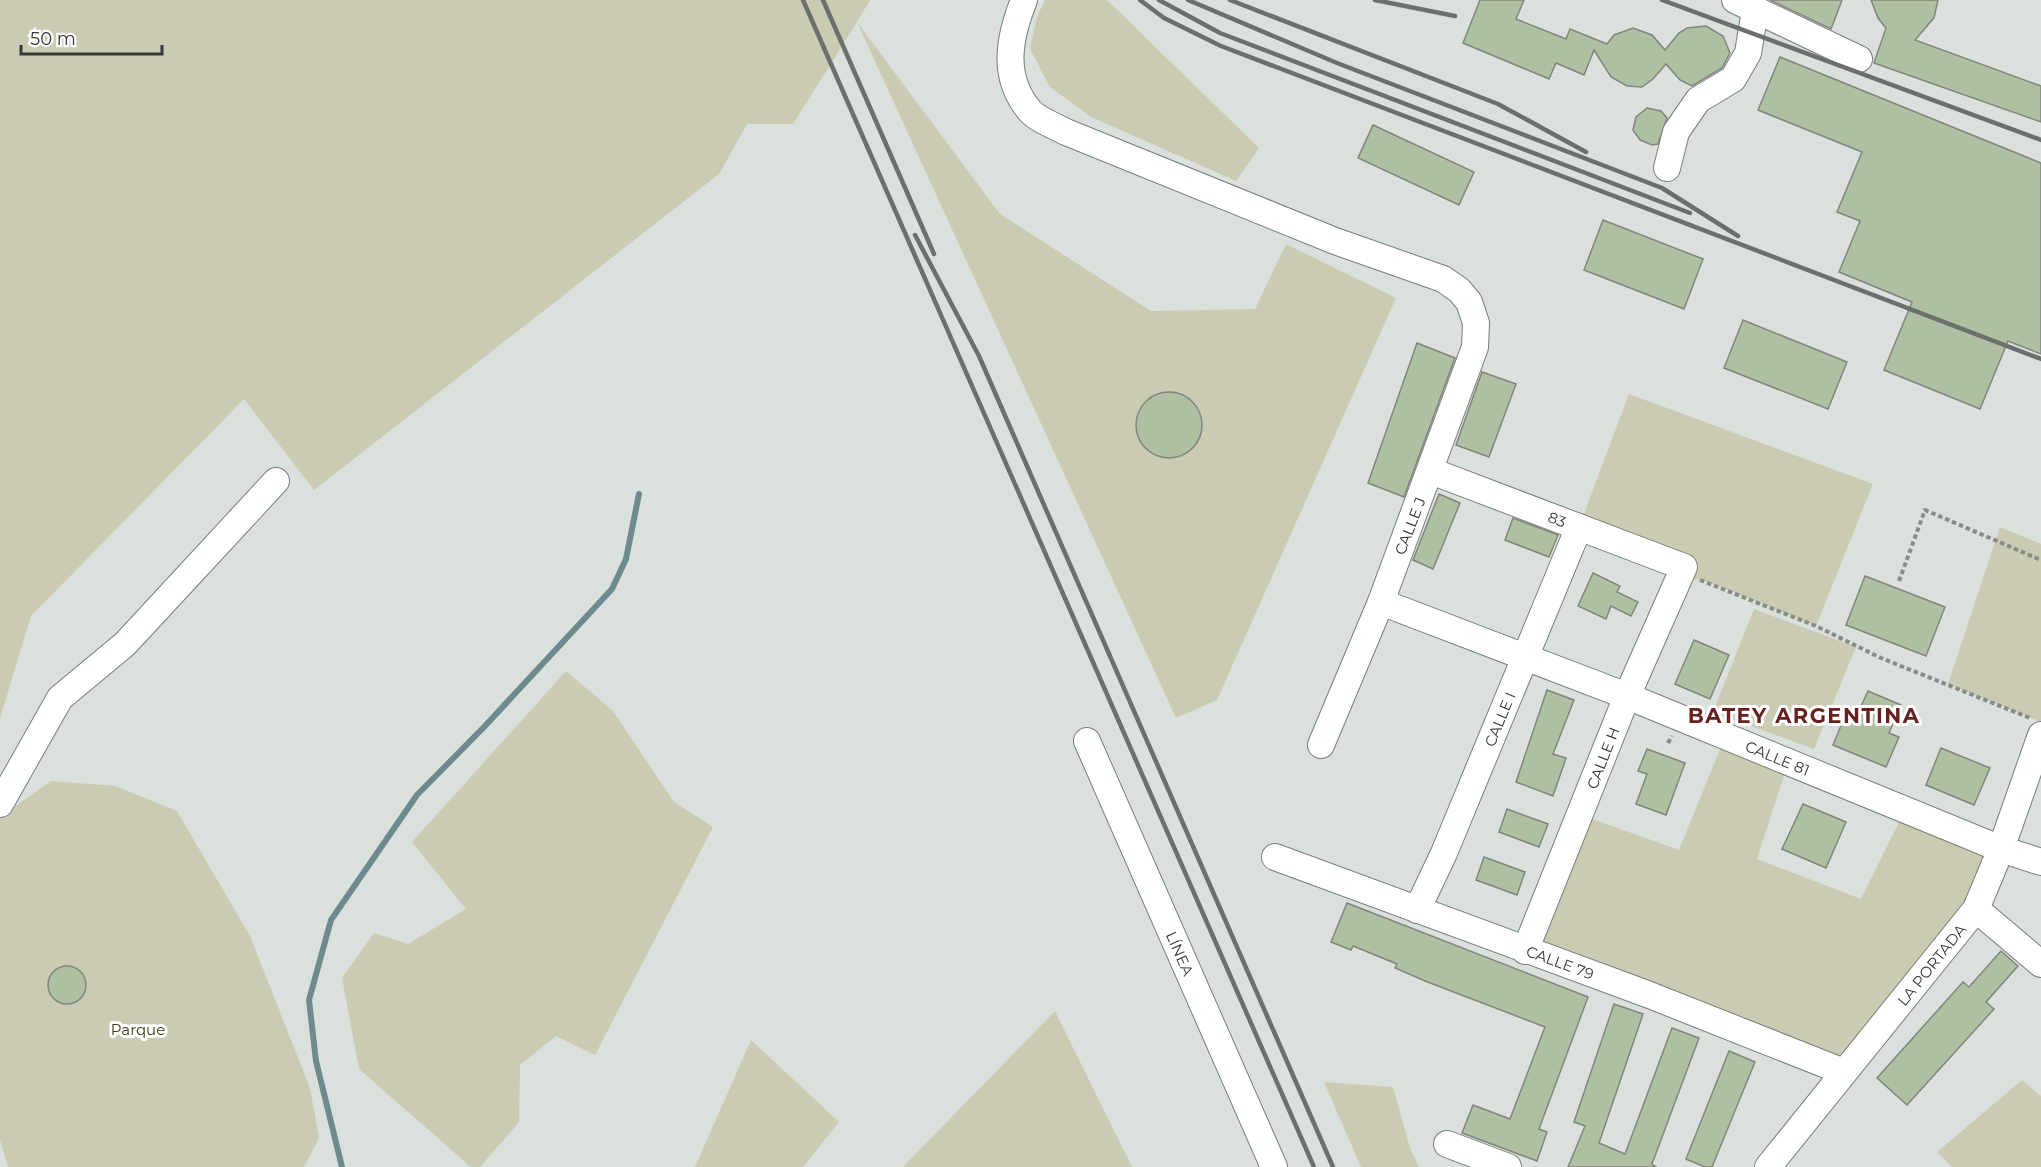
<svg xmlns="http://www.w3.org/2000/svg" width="2041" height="1167" viewBox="0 0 2041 1167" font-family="Montserrat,sans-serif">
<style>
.green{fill:#cbcab2}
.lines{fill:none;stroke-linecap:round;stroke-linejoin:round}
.stream{stroke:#6e8a8f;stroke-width:6}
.building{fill:#aebfa2;stroke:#81857e;stroke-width:1.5}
.minor-casing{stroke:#777e79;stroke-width:28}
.path{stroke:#888d89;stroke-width:4;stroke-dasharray:4.5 3;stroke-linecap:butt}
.minor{stroke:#fff;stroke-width:26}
.rail{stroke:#6c706d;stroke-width:4.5}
.labels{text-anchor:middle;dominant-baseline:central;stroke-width:6;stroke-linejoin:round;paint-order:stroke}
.street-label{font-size:15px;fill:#353836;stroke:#fff}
.park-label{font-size:15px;fill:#3b380f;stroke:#fff}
.district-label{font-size:21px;font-weight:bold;letter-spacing:1.5px;fill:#672120;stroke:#fff}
</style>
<rect width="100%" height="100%" fill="#dae1dc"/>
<g class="green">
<path d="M0,0H870L857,22L1000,214L1151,311L1255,309L1286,244L1396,298L1217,700L1176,718L857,22L793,124H747L719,174L314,490L244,399L31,616L0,718Z"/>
<path d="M1045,0H1107L1259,148L1236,181L1091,117L1050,87L1030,49L1037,17Z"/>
<path d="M1629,394L1873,484L1816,626L1706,581L1678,576L1579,527Z"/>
<path d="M2000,527L2041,544V722L1948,684Z"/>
<path d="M1754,609L1856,647L1814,749L1713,712Z"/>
<path d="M566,671L613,711L674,802L713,827L595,1055L556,1036L520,1065L519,1122L480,1167H471L359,1069L342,978L374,933L408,944L466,909L412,842Z"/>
<path d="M1725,737L1788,763L1757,859L1861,899L1905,810L2001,849L1976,909L1844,1072L1525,951L1581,815L1679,850Z"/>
<path d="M51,781L115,786L177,811L250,936L310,1088L319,1138L304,1167H8L0,1140V817Z"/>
<path d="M1055,1011L1132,1167H903Z"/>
<path d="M751,1040L839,1122L803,1167H695Z"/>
<path d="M2022,1080L2041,1096V1167H1952L1937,1152Z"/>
<path d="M1324,1082L1393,1087L1410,1148L1419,1167H1361Z"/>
</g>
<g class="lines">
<path class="stream" d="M342,1167L316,1061L309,1000L331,920L417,795L485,726L612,589L626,559L639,494"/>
</g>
<g class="building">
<path d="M1480,0H1524L1516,19L1566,39L1570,29L1607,44L1614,35L1633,28L1652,35L1665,50L1679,33L1687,28L1706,26L1723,36L1730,53L1722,68L1692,86L1680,80L1666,64L1653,79L1642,87L1627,86L1611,77L1594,50L1584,75L1556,63L1549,79L1463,43Z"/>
<path d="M1770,0H1842L1831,29Z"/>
<path d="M1871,0H1938L1934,18L1915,40L2041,86V122L1874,63L1886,28L1878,18Z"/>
<path d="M1780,57L2041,163V354L2008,341L1980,409L1884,370L1912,302L1839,272L1860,221L1837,212L1862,152L1758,110Z"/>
<path d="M1647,108L1661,111L1667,118L1658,144L1652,145L1640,140L1633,130L1636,117Z"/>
<path d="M1373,125L1474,172L1459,205L1358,158Z"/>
<path d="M1603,220L1703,259L1684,309L1584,270Z"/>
<path d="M1743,320L1847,362L1828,409L1724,368Z"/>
<path d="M1417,343L1455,358L1404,497L1368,483Z"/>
<path d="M1482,372L1516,384L1489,457L1456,445Z"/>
<circle cx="1169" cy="425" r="33"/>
<path d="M1439,494L1460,503L1433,569L1413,560Z"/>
<path d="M1513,518L1558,535L1549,557L1505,540Z"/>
<path d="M1593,573L1620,586L1617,592L1638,602L1631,616L1611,606L1606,619L1578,606Z"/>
<path d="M1865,576L1945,607L1926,656L1846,625Z"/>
<path d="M1694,640L1729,655L1710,699L1675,684Z"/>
<path d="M1547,690L1574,700L1553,754L1566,758L1553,796L1516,782Z"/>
<path d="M1868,691L1901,705L1889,733L1899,737L1886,767L1833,745L1847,711L1857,715Z"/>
<path d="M1941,748L1990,768L1974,805L1926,785Z"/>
<path d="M1647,749L1685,763L1666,815L1636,804L1647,774L1638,771Z"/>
<path d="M1803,804L1846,822L1826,868L1782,849Z"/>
<path d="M1507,809L1548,824L1539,847L1499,832Z"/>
<path d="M1484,857L1525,872L1517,895L1476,880Z"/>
<path d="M1347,903L1588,997L1539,1129L1547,1132L1537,1161L1462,1133L1473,1105L1510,1119L1545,1027L1425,981L1395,968L1397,964L1353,946L1351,950L1331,942Z"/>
<path d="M2001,951L2018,966L1986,1002L1994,1009L1907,1105L1877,1078L1963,982L1969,987Z"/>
<circle cx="67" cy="985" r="19"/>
<path d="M1614,1004L1643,1014L1599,1143L1625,1154L1672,1028L1699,1038L1652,1164L1656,1167H1568L1585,1126L1574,1122Z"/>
<path d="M1729,1051L1755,1062L1712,1167H1705L1686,1159Z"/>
</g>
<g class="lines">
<defs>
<g id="minor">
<path d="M1024,0C1009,38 1001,77 1030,111C1038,120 1055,126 1066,132L1335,241L1443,279L1459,290L1469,302L1476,323L1475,347L1381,602L1321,745"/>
<path d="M1735,0L1859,59"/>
<path d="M1667,168L1676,132L1698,100L1733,79L1748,53L1755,10"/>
<path id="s1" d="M1431,471L1684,567L1627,696L1525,951"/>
<path id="s2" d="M1381,602L1627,696L2001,849L2041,862"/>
<path id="s3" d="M1087,741L1274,1167"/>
<path d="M0,804L60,698L125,644L276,481"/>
<path id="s4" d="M1275,857L1647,994L1844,1072"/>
<path d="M1976,909L2041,964"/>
<path id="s5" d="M1417,910L1444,853L1579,527"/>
<path d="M1447,1144L1508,1167"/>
<path id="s6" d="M1768,1167L1976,909L2001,849L2041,735"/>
</g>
</defs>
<use href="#minor" class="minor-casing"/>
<g class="path">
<path d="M1700,580L1816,626L1881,658L2030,718"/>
<path d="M1899,581L1925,510L2041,560"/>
<path d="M1668,743L1672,736"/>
</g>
<use href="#minor" class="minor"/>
<g class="rail">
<path d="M803,0L1314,1167"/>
<path d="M823,0L934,254"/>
<path d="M1140,0L1164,18L1221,46L2041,359"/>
<path d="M1159,0L1220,33L1690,213"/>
<path d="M1188,0L1337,63L1662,188L1738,236"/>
<path d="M1230,0L1498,104L1586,152"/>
<path d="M1375,0L1455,16"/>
<path d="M1662,0L2041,140"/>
<path d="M915,235L979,356L1333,1167"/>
</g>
</g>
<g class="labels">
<g class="street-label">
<text stroke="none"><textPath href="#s1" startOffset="135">83</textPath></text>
<text transform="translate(1410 526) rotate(-69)">CALLE J</text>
<text stroke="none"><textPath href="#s5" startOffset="208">CALLE I</textPath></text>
<text transform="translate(1603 758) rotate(-69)">CALLE H</text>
<text stroke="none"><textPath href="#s2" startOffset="426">CALLE 81</textPath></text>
<text stroke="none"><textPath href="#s3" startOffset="232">LÍNEA</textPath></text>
<text stroke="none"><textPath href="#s4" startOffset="304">CALLE 79</textPath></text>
<text stroke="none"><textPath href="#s6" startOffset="260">LA PORTADA</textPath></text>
</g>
<g class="park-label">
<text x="138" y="1029">Parque</text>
</g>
<g class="district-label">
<text x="1804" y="715">BATEY ARGENTINA</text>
</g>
</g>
<path d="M21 45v9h141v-9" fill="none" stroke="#353836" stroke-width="3"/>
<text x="30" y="45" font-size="18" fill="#353836" stroke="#ffffff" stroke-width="4.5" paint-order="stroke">50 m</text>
</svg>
